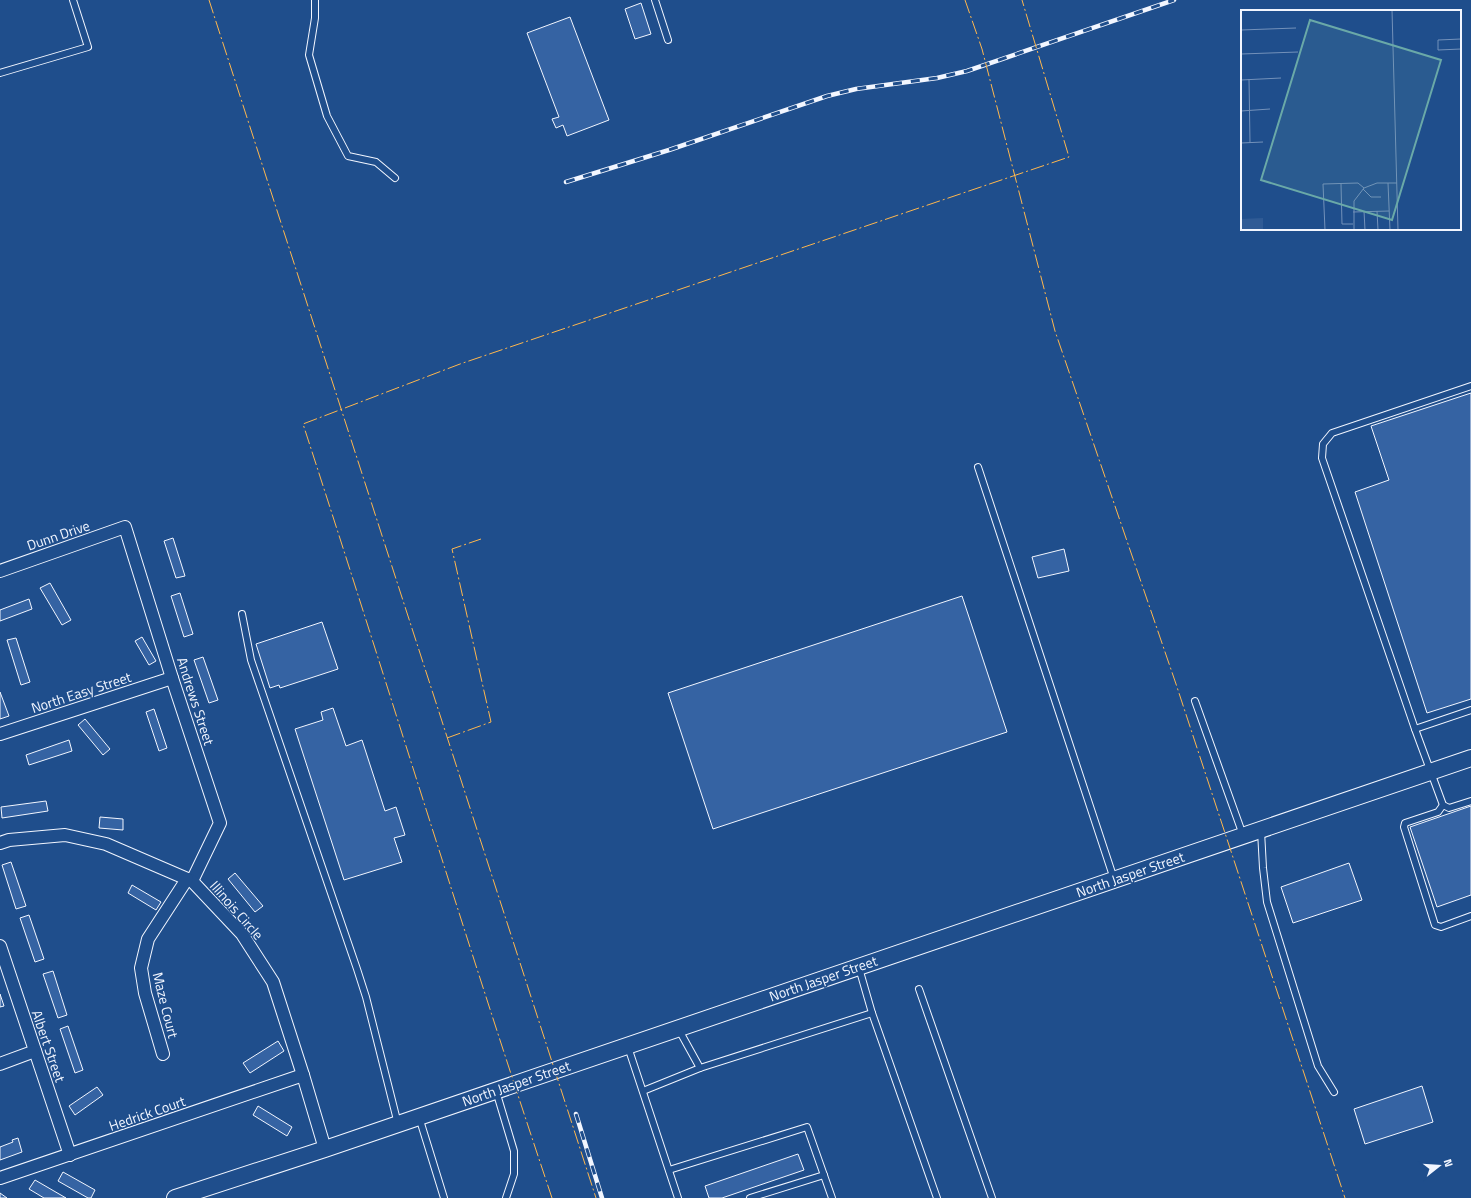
<svg xmlns="http://www.w3.org/2000/svg" width="1471" height="1198" viewBox="0 0 1471 1198" font-family="'Titillium Web',sans-serif">
<style>
.building{fill:#3563a3;stroke:#f2f6ff}
.lines{fill:none;stroke-linecap:round;stroke-linejoin:round}
.lane-casing{stroke:#f2f6ff;stroke-width:8}
.street-casing{stroke:#f2f6ff;stroke-width:14}
.secondary-casing{stroke:#f2f6ff;stroke-width:18}
.lane{stroke:#1f4e8c;stroke-width:6}
.street{stroke:#1f4e8c;stroke-width:12}
.secondary{stroke:#1f4e8c;stroke-width:16}
.rail-casing{stroke:#f2f6ff;stroke-width:4.5}
.rail{stroke:#1f4e8c;stroke-width:3;stroke-dasharray:9;stroke-linecap:butt}
.power{stroke:#ffb74d;stroke-width:1;stroke-dasharray:14 3 2 3;stroke-linecap:butt}
.labels{text-anchor:middle;dominant-baseline:central;stroke-width:3;stroke-linejoin:round;paint-order:stroke}
.street-label{font-size:14px;fill:#f2f6ff;stroke:#1f4e8c}
.inset-road{fill:none;stroke:#7391ba;stroke-width:1}
.view{fill:#6aa9a8;fill-opacity:0.15;stroke:#6aa9a8;stroke-width:2}
.inset-edge{fill:none;stroke:#f2f6ff;stroke-width:2}
</style>
<rect width="100%" height="100%" fill="#1f4e8c"/>
<g class="building">
<path d="M641,3L651,34L635,39L625,9Z"/>
<path d="M570,17L609,120L567,136L563,125L556,128L552,119L559,117L527,33Z"/>
<path d="M1471,393V699L1427,713L1355,492L1389,480L1371,426Z"/>
<path d="M173,538L185,576L176,578L164,541Z"/>
<path d="M1064,549L1069,571L1038,578L1032,557Z"/>
<path d="M50,583L71,620L62,625L40,588Z"/>
<path d="M180,593L193,634L184,637L171,596Z"/>
<path d="M962,596L1007,732L713,829L668,693Z"/>
<path d="M29,599L32,609L0,621V610Z"/>
<path d="M322,622L338,669L280,688L279,685L270,688L256,644Z"/>
<path d="M142,637L156,661L149,665L135,641Z"/>
<path d="M16,638L30,682L21,685L7,640Z"/>
<path d="M203,657L218,700L209,703L194,660Z"/>
<path d="M0,692L9,716L0,719Z"/>
<path d="M333,708L346,746L362,740L385,811L396,807L405,835L394,838L402,862L344,880L295,729L323,720L321,712Z"/>
<path d="M154,709L167,748L159,751L146,712Z"/>
<path d="M85,719L110,749L103,755L78,725Z"/>
<path d="M69,740L72,751L29,765L26,755Z"/>
<path d="M46,801L48,811L2,818L1,807Z"/>
<path d="M1471,806V895L1437,907L1410,827Z"/>
<path d="M100,817L123,819V830L99,828Z"/>
<path d="M11,862L26,906L16,909L2,865Z"/>
<path d="M1349,863L1362,900L1293,923L1281,887Z"/>
<path d="M235,873L263,906L255,912L228,879Z"/>
<path d="M132,885L161,902L156,910L128,893Z"/>
<path d="M29,915L44,959L35,962L20,918Z"/>
<path d="M53,971L67,1015L58,1018L43,974Z"/>
<path d="M0,994L4,1006L0,1007Z"/>
<path d="M68,1026L83,1070L75,1073L60,1029Z"/>
<path d="M278,1041L284,1051L250,1073L243,1063Z"/>
<path d="M1422,1086L1433,1122L1365,1144L1354,1109Z"/>
<path d="M97,1087L103,1095L75,1115L69,1106Z"/>
<path d="M258,1106L292,1127L287,1136L253,1115Z"/>
<path d="M18,1138L22,1152L0,1160V1147L13,1142L12,1140Z"/>
<path d="M798,1154L804,1170L722,1198H709L705,1186Z"/>
<path d="M63,1172L95,1190L91,1198H88L58,1181Z"/>
<path d="M35,1180L66,1198H44L29,1189Z"/>
<path d="M0,1193L7,1198H0Z"/>
</g>
<g class="lines">
<defs>
<g id="lane">
<path d="M315,0V18L309,55L327,116L348,156L376,162L395,178"/>
<path d="M655,0L668,40"/>
<path d="M0,73L88,47L73,0"/>
<path d="M1471,386L1332,433L1323,444L1322,458L1415,729L1443,805L1449,808L1471,801"/>
<path d="M978,467L1114,879"/>
<path d="M242,614L251,660L357,969L366,997L398,1124"/>
<path d="M1195,701L1243,835"/>
<path d="M1415,729L1471,710"/>
<path d="M1443,805L1438,812L1405,823L1404,827L1435,925L1441,927L1471,916"/>
<path d="M1261,831L1263,868L1267,902L1318,1066L1334,1092"/>
<path d="M859,968L872,1013L937,1198"/>
<path d="M919,989L992,1198"/>
<path d="M679,1030L700,1068L872,1013"/>
<path d="M628,1047L678,1198"/>
<path d="M496,1091L514,1151V1174L506,1198"/>
<path d="M643,1091L700,1068"/>
<path d="M419,1117L444,1198"/>
<path d="M669,1170L807,1127L832,1198"/>
<path d="M750,1198L824,1175"/>
</g>
<g id="street">
<path d="M0,571L125,527L172,678L220,823L192,881"/>
<path d="M0,734L172,678"/>
<path d="M0,843L9,840L65,835L106,844L192,881L242,934L273,982L303,1075L325,1149"/>
<path d="M0,946L70,1155"/>
<path d="M163,1054L145,993L141,968L148,939L187,879"/>
<path d="M0,1064L35,1051"/>
<path d="M0,1178L303,1075"/>
</g>
<path id="secondary" d="M175,1198L325,1149L1471,758"/>
</defs>
<use href="#lane" class="lane-casing"/>
<use href="#street" class="street-casing"/>
<use href="#secondary" class="secondary-casing"/>
<use href="#lane" class="lane"/>
<use href="#street" class="street"/>
<use href="#secondary" class="secondary"/>
<defs>
<g id="rail">
<path d="M566,182L669,150L827,96L856,89L937,78L967,71L1174,0"/>
<path d="M576,1114L602,1198"/>
</g>
</defs>
<use href="#rail" class="rail-casing"/>
<use href="#rail" class="rail"/>
<g class="power">
<path d="M209,0L596,1198"/>
<path d="M965,0L982,49L1055,331L1176,684L1345,1198"/>
<path d="M447,738L491,722L452,549L481,539"/>
<path d="M552,1198C466,941 387,682 303,424L460,364L1069,157L1022,0"/>
</g>
</g>
<g class="labels">
<g class="street-label">
<text transform="translate(58 535) rotate(-19)">Dunn Drive</text>
<text transform="translate(81 692) rotate(-18)">North Easy Street</text>
<text transform="translate(196 701) rotate(72)">Andrews Street</text>
<text transform="translate(1130 874) rotate(-19)">North Jasper Street</text>
<text transform="translate(237 910) rotate(49)">Illinois Circle</text>
<text transform="translate(823 978) rotate(-19)">North Jasper Street</text>
<text transform="translate(166 1005) rotate(76)">Maze Court</text>
<text transform="translate(49 1046) rotate(71)">Albert Street</text>
<text transform="translate(516 1083) rotate(-19)">North Jasper Street</text>
<text transform="translate(147 1113) rotate(-19)">Hedrick Court</text>
</g>
</g>
<g transform="translate(1241 10)">
<rect width="220" height="220" fill="#1f4e8c"/>
<path d="M22,208V220H0V209Z" fill="#305b95"/>
<path class="inset-road" d="M151,0L157,220M0,20L55,18M220,29L197,30V40L220,39M0,44L57,42M8,69L9,133M0,70L40,68M0,101L29,99M0,133L22,132M147,173L149,220M100,174L101,214H112M122,179L130,187H140M123,201L124,220M136,201L137,220M112,202L148,201M84,220L82,174L117,173L123,178M113,220V191L123,178L136,173H156"/>
<path class="view" d="M69,10L200,50L151,210L20,170Z"/>
<rect width="220" height="220" class="inset-edge"/>
</g>
<g transform="translate(1439 1166) rotate(73)" stroke="#1f4e8c" stroke-width="3" paint-order="stroke">
<path d="M0-3L7 15L0 10L-7 15Z" fill="#f2f6ff"/>
<text y="-6" font-size="11" font-weight="bold" text-anchor="middle" fill="#f2f6ff">N</text>
</g>
</svg>
